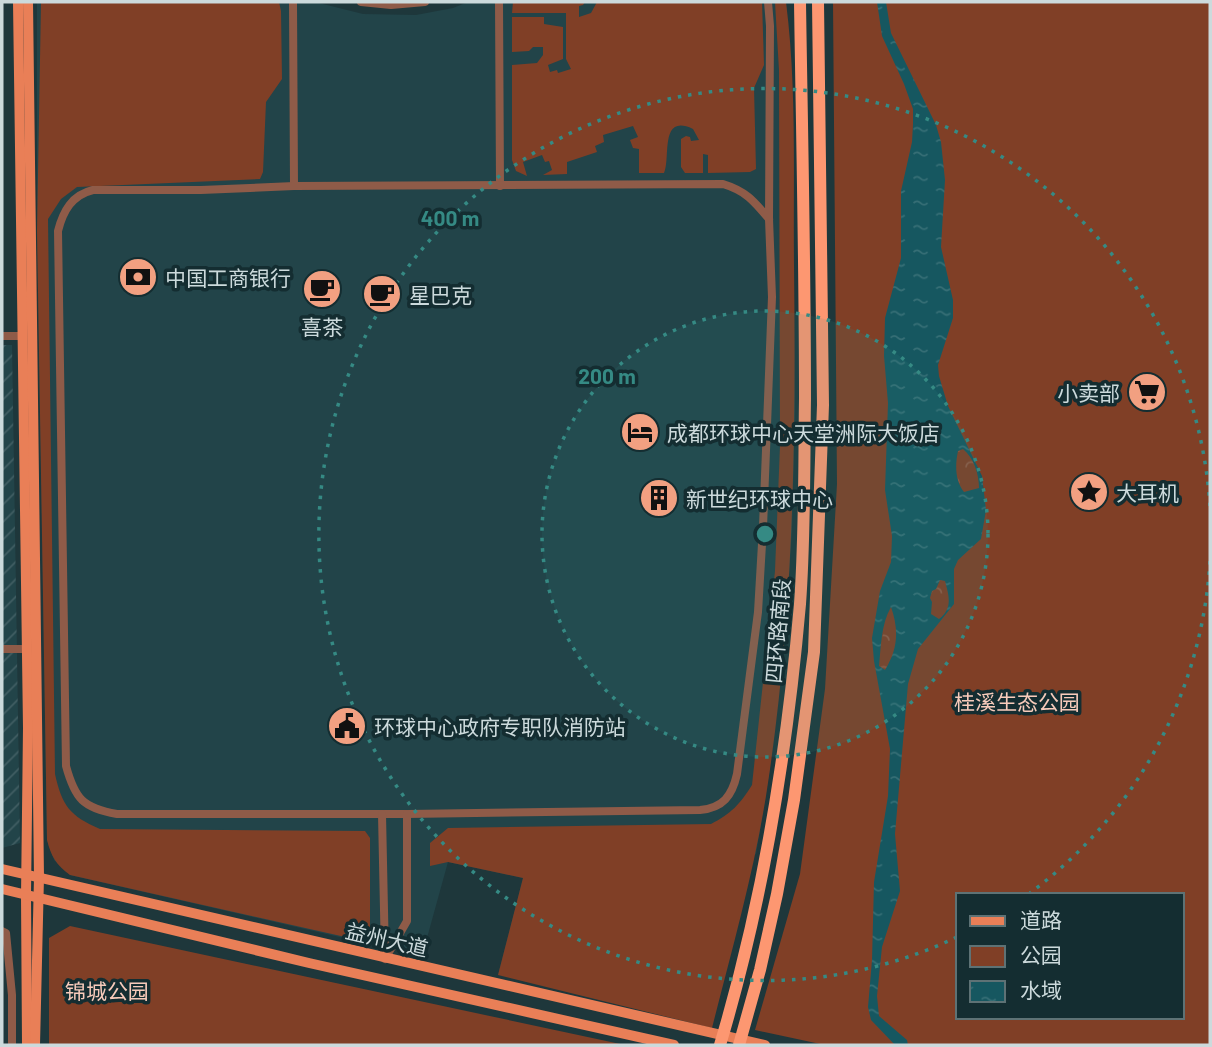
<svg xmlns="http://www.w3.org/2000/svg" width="1212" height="1047" viewBox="0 0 1212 1047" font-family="Barlow,'Noto Sans SC',sans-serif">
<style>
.built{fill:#224449}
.industrial{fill:url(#industrial-furrows)}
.green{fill:#803f26;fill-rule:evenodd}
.forest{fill:url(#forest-crowns)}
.water{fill:url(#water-ripples);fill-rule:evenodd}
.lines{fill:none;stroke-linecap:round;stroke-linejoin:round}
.minor{stroke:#8f5b48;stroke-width:8}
.major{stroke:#e97f57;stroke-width:10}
.highway{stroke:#fd9771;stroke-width:12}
.ring{fill:none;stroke:#358a84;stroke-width:3.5;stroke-dasharray:3.5 7}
.labels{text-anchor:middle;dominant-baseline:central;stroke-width:7;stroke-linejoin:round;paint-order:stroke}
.poi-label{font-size:21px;fill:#ccdadc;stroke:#142d31;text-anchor:start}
.street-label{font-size:21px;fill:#ccdadc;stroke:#142d31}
.park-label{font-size:21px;fill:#f7cbbb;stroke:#142d31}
.centre{fill:#358a84;stroke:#142d31;stroke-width:3.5}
.ring-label{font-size:21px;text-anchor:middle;font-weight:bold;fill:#358a84;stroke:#142d31;stroke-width:7;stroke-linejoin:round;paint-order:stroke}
</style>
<defs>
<pattern id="industrial-furrows" width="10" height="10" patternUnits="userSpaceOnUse" patternTransform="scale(1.75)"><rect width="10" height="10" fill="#224449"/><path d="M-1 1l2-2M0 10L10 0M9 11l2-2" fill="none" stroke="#415e63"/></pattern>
<pattern id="forest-crowns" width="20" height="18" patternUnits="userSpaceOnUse" patternTransform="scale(1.75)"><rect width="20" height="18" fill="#803f26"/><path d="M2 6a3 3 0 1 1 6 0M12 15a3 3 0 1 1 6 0" fill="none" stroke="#915a45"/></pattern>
<pattern id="water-ripples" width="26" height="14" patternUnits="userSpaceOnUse" patternTransform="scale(1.75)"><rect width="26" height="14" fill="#165760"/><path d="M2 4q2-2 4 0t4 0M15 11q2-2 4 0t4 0" fill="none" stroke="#376f76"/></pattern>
</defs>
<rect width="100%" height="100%" fill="#1e373b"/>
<path class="built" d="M37,2H315L363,14L416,15L453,8L468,2H786L791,76L793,209L795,408L792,530L785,635L769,775L756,854L498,975L523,878L448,862L422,956L70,875L54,860L47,840L37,231Z"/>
<path class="industrial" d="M2,345H12L20,843L2,848Z"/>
<g class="green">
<path d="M41,2H279L281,11L282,79L266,102L263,172L260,179L77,187L61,199L48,219L55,774C62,806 70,816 100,829L365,831L370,838V933L363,941L70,875C56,865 51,856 47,840L37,231Z"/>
<path d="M513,2H585L583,5L579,6V17L591,13L597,2H762L764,65L754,88L756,169L750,172L708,173V155L703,154V173H685L681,167V139L686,136L690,137L691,141L699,140L693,129C659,113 671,158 664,173H639V149L633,148L630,140L638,137L633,126L603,135L604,142L595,146L597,152L567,162V174L543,175L552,170L549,161L545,162L542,155L523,162L527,176L516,171L512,160V65L537,63L543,55V47H533L529,51L512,52V17H544V24L563,27V59L548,65L550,72L557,70L558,73L571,69L566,59V13H512Z"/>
<path d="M775,2H786C797,88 793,178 794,265C796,436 794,607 769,776C757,862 733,945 712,1028L498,975L523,878L448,862L430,866V843L448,828L711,824C731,814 740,804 752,785L775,571L780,446L779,70Z"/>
<path d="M833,2H1210V1045H825L755,1030L800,874L825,689L837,484ZM958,895H1182V1017H958Z"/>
<path d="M70,926L625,1045H49V938Z"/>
</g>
<g class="forest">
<path d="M963,449C974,459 979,474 979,488L964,492C955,480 955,465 958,451Z"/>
<path d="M940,579L945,580C949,596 953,608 939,619L931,614L932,602L930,598L932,591L936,589Z"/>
<path d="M891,606C898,634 899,645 886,670L879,666C882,646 882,624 891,606Z"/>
</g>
<path class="water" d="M877,2H886L891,33L936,125L941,142L945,180L941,247L953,300V318L938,365L939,376L948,406L982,476L986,510L981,539L958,560L954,569V604L918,649L908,684L895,834L900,891L882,947L877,996L879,1016L907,1040L908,1045H895L871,1020L868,1007L872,960L874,882L888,796L890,749L874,661L872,638L880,591L891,562L892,536L885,490L888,403L884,356L885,318L901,258V191L912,142L913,124V109L904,84L882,36ZM963,449C974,458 979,474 979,488L964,492C955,481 955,465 958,451ZM940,580L945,581C949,596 953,608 939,619L931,614L932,602L930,598L932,591L936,589ZM891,607C899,630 898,649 885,670L879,666C881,647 881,624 891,607Z"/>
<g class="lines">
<g class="minor">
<path d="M293,2L294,186"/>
<path d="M361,2L391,5L425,2"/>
<path d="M499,2L500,186"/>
<path d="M768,2L770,26L769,219L772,297L763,527L758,612L737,774C732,796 723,808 700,810L407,814H117C83,808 75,799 66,766L58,231C63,211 72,195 93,190H201L294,186L723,184C746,191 754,201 769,219"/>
<path d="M2,336H22"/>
<path d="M2,649H27"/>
<path d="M382,814L385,958"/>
<path d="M2,931L6,933L12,995V1045"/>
<path d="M385,959L407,921V814"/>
</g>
<g class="major">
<path d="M18,2L28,728L26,896L27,1045"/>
<path d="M28,2L39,877L35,1045"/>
<path d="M2,869L765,1045"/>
<path d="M2,889L309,963L674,1045"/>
</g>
<g class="highway">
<path d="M720,1045C763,902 787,753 800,604C805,536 804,467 805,398C805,266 802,134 800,2"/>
<path d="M739,1045L760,970L777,894L794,800L814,652L823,405L818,2"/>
</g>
</g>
<circle cx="765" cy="534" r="223" fill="#358a84" fill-opacity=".12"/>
<g class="ring">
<circle cx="765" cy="534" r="223"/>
<path d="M1210 561A446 446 0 0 1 1030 893M957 937A446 446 0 1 1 1210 507"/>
</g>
<defs>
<symbol id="bank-disc" viewBox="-11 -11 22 22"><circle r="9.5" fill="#f2a081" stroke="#142d31"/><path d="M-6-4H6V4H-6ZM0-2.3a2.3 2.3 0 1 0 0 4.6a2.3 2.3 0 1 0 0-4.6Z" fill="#111"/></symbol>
<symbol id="cafe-disc" viewBox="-11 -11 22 22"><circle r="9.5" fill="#f2a081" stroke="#142d31"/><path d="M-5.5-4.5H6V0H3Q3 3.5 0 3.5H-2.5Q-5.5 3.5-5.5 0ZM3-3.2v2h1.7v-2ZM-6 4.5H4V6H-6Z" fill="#111"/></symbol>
<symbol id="supermarket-disc" viewBox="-11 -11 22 22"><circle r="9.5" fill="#f2a081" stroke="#142d31"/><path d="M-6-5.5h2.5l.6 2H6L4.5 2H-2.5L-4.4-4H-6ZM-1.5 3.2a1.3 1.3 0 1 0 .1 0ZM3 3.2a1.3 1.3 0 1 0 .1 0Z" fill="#111"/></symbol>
<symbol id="hotel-disc" viewBox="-11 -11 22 22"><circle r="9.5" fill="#f2a081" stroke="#142d31"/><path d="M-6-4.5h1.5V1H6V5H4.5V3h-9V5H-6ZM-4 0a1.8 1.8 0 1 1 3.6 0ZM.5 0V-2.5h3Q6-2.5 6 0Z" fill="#111"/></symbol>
<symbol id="sight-disc" viewBox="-11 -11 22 22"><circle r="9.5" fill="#f2a081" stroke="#142d31"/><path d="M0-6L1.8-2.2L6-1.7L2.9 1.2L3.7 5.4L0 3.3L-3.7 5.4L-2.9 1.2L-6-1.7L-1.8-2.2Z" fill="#111"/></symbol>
<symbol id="building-disc" viewBox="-11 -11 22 22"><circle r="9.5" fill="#f2a081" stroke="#142d31"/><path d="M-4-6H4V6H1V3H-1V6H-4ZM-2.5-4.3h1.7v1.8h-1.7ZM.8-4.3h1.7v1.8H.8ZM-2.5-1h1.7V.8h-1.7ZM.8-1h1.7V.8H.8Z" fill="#111"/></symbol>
<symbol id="civic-disc" viewBox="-11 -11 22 22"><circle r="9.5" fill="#f2a081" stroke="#142d31"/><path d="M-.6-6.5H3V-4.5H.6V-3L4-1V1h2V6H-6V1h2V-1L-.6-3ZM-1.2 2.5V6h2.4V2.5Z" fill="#111"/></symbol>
</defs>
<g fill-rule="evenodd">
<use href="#bank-disc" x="116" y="255" width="44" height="44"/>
<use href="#cafe-disc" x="300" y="267" width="44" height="44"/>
<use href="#cafe-disc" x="360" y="272" width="44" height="44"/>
<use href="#supermarket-disc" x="1125" y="370" width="44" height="44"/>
<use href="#hotel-disc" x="618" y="410" width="44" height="44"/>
<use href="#sight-disc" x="1067" y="470" width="44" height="44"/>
<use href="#building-disc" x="637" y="476" width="44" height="44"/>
<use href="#civic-disc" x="325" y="704" width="44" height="44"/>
</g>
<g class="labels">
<g class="poi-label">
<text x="165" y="277">中国工商银行</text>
<text x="409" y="294">星巴克</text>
<text x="322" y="326" text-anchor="middle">喜茶</text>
<text x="1120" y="392" text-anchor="end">小卖部</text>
<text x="667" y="432">成都环球中心天堂洲际大饭店</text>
<text x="1116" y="492">大耳机</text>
<text x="686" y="498">新世纪环球中心</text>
<text x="374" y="726">环球中心政府专职队消防站</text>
</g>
<g class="street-label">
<text transform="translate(777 631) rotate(-85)">四环路南段</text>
<text transform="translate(387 939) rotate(13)">益州大道</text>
</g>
<g class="park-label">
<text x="1017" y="701">桂溪生态公园</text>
<text x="107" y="990">锦城公园</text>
</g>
</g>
<circle cx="765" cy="534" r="10" class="centre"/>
<g class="ring-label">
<text x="450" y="226">400 m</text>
<text x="607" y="384">200 m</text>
</g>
<rect width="1212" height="1047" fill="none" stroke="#ccdadc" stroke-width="7"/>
<rect x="956" y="893" width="228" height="126" fill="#142d31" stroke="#5e7275" stroke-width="2"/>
<rect x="970" y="916" width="35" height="10" fill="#e97f57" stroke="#5e7275" stroke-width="2"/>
<text x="1020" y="928" font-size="21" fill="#ccdadc">道路</text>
<rect x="970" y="946" width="35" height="21" fill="#803f26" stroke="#5e7275" stroke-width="2"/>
<text x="1020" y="963" font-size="21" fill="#ccdadc">公园</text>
<rect x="970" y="981" width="35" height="21" fill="url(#water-ripples)" stroke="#5e7275" stroke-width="2"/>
<text x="1020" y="998" font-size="21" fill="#ccdadc">水域</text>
</svg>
